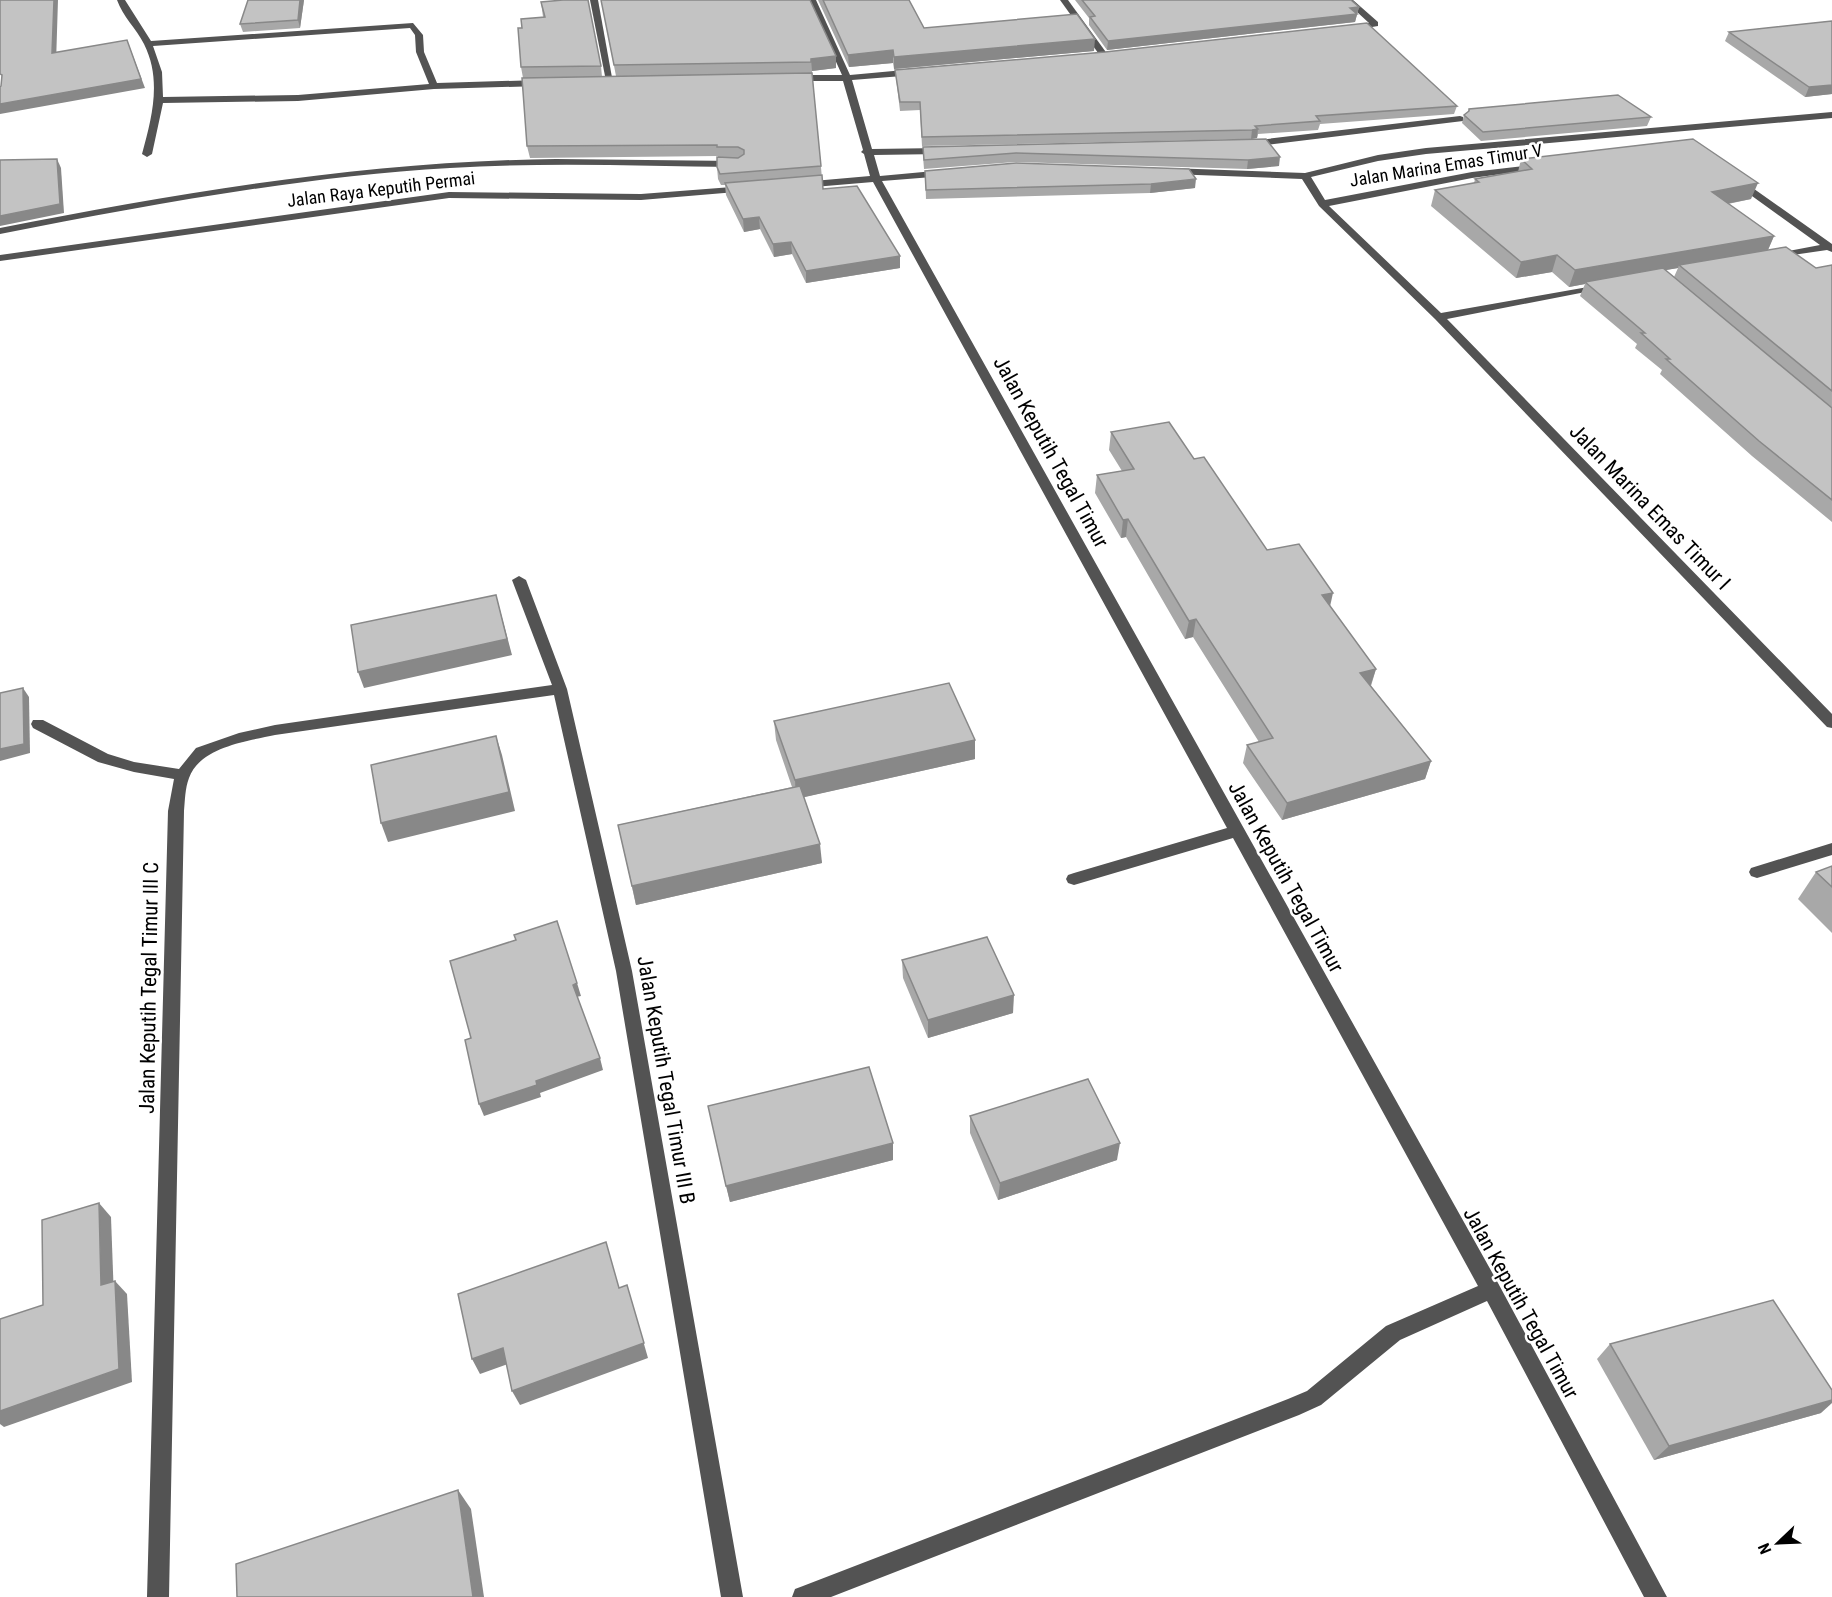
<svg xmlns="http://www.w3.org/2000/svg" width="1832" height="1597" viewBox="0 0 1832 1597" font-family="'Roboto Condensed',sans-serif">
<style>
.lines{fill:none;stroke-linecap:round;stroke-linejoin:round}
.minor{fill:#535353;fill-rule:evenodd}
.wall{fill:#a8a8a8;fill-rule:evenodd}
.shaded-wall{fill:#888}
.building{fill:#c3c3c3;stroke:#888;stroke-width:1.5}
.labels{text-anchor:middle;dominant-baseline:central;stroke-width:5;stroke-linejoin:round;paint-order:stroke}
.far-street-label{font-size:18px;fill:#000;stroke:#fff}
.street-label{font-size:21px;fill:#000;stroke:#fff}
</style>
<rect width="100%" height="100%" fill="#fff"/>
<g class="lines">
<g class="minor">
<path d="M117,0H125L151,41L413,23L423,35L424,52L437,83L540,80L544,83L540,86L434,89L298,101L163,103L152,154L147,157L142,154C152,117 162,80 144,44C136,28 123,17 117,0ZM410,28L415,35L416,52L429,84L298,95L163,97L162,72L153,46Z"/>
<path d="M590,0H598L613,83L606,81Z"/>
<path d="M808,0H816L850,75L915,69L919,72L915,75L852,80L872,149L941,148L946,151L941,154L874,155L880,176L945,170L950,173L945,176L882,181L1498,1283L1667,1597H1644L1487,1301L1400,1340L1321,1405L1299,1415L831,1597H792L795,1589L803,1586L1288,1399L1307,1391L1386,1326L1478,1286L1233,838L1074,885L1068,883L1066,879L1068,875L1074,873L1227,828L873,182L802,188L797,185L802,182L870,176L864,154L861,152L863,150L843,81H792L788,78L792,75H842Z"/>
<path d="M1060,0H1068L1108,55L1107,57H1101Z"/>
<path d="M1344,0H1353L1378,22V26L1348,31V27L1369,23Z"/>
<path d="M1832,112V118L1426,154L1378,161L1311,177L1325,200L1472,172L1541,164V168L1538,169L1472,178L1329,206L1441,313L1605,284L1606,286L1601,289L1447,319L1832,714V728L1827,727L1435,319L1319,206L1302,179L1170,174L1165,171L1170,168L1305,173L1378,155L1426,148Z"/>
<path d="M1460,116L1463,117V121L1250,147L1245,144L1250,141Z"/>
<path d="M556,159L736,161L741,164L736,167C641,166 545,162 450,168C298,177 149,205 0,234V228C184,192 368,161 556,159Z"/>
<path d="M1734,179H1740L1832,244V252L1827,250L1772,258V254L1820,245L1734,183Z"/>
<path d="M745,186L750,189L748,191L641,200L449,198L0,261V255L449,192L641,194Z"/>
<path d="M519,576L526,580L567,689L632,971L743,1597H721L616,971L554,695L275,735C247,741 200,747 189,778C185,788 185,801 184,811L169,1597H147L168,811L174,779L134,772L98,762L33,728L31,724L33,720H43L108,754L134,762L179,769L196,748L239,733L275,725L552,685L512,580Z"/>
<path d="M1832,843V855L1757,878L1751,876L1749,872L1751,868Z"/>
</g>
</g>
<g class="wall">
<path d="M304,0L300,28L243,32L240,24Z"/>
<path d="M601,0L836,56V68L812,71L823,189L900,268L806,283L792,254L774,257L760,229L744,232L726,195L725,185H721L718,179L717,167L718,156L530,158L527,146L523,78L521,67L522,28L543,17L541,2L601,66L602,77L616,76Z"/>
<path d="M818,0H909L924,28L1094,51L894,69L893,63L849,67Z"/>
<path d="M1075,0H1351L1359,7L1355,22L1107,50L1089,25V18Z"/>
<path d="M1832,21V94L1805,97L1725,41L1729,32Z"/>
<path d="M895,70L1457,106L1454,114L1320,124L1318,130L1258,134L1257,138L1251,139L922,146L920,110L900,111L896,78Z"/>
<path d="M1469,109L1651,117L1647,126L1481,141L1462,123L1464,115L1468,113Z"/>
<path d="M1266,139L1279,166L1247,169L1015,162L924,169L923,156V147Z"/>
<path d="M1521,159L1751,199L1728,204L1774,236L1768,250L1816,268L1832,265V522L1752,456L1660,374L1662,370L1635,348L1637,344L1580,296L1585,284L1569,287L1552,272L1516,278L1431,206L1435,190L1474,183L1475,179L1518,172ZM1678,268L1674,277L1665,270Z"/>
<path d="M1016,163L1195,188L1150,193L926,199L925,171Z"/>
<path d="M1111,432L1194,459L1267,550L1330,606L1376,669L1371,686L1431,761L1425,779L1282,820L1243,763L1247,745L1259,742L1193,637L1185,639L1126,537L1121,538L1095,493L1097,475L1122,471L1109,450Z"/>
<path d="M774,721L975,740V759L804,797L822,863L636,905L618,825L792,787L776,740Z"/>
<path d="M1832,866V933L1798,899L1816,872Z"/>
<path d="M902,960L1013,1013L928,1038L903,978Z"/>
<path d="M708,1106L893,1160L730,1202Z"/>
<path d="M970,1116L1117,1160L998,1200L970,1133Z"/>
<path d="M1610,1344L1821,1413L1654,1460L1597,1359Z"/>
</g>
<g class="shaded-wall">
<path d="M54,0H58L56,63L52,53Z"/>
<path d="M300,0H304L300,28L298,20Z"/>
<path d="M1359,7L1355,22L1107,50L1108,41Z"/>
<path d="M1095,39L1094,51L894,69V57Z"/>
<path d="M127,40L145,88L0,114V104Z"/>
<path d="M893,50V63L849,67L848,55Z"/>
<path d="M836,56V68L812,71L811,59Z"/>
<path d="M1832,85V94L1805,97L1809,87Z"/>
<path d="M1258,129L1257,138L1251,139L1252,130Z"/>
<path d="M1280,157L1279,166L1247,169L1248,160Z"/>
<path d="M57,159L61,168L64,213L0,226V216Z"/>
<path d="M1196,179L1195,188L1150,193L1151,184Z"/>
<path d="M1758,183L1751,199L1705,208L1712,192Z"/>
<path d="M759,217L760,229L744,232L743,219Z"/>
<path d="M1774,236L1767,252L1679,265L1678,268L1587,284L1585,282V284L1569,287L1575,270Z"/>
<path d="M791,242L792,254L774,257L773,244Z"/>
<path d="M1557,255L1552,272L1516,278L1521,262Z"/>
<path d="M900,256V268L806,283V271Z"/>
<path d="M1128,519L1126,537L1121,538L1123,520Z"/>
<path d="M1333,593L1329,611L1322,595Z"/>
<path d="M496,595L512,655L364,688L358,672Z"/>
<path d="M1196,619L1193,637L1185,639L1189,621Z"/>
<path d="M1376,669L1370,687L1360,673Z"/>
<path d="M23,688L29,697L30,753L0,761V749Z"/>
<path d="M496,736L502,755L515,811L388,842L381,823Z"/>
<path d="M975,740V759L796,799L795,780Z"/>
<path d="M1431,761L1425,779L1282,820L1287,803Z"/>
<path d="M820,844L822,863L636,905L632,886Z"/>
<path d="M577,983L581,996L576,997L573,985Z"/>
<path d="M1014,995L1013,1013L928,1038V1020Z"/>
<path d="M600,1058L603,1070L540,1093L541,1097L484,1116L479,1104L536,1081Z"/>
<path d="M893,1143V1160L730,1202L726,1186Z"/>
<path d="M1120,1143L1117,1160L998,1200L1000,1183Z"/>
<path d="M99,1203L111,1217L114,1299L101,1285Z"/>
<path d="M115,1281L127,1294L132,1382L4,1427L0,1424V1411Z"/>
<path d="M627,1285L648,1358L520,1405L512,1391Z"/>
<path d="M503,1348L511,1363L480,1374L472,1359Z"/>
<path d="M1832,1400V1403L1821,1413L1654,1460L1669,1446Z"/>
<path d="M458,1490L471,1509L484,1597H473Z"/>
</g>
<g class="building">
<path d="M0,0H54L52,53L127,40L141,79L0,104V87L1,86L2,75L0,74Z"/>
<path d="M248,0H300L298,20L240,24Z"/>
<path d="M563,0H588L601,66L521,67L518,28H522L521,19L545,17L541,2Z"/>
<path d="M601,0H810L836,56L811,59V62L614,65Z"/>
<path d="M823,0H909L924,28L1077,14L1095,39L894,57L893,50L848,55Z"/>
<path d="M1082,0H1351L1359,7L1350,8L1357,14L1108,41L1090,17L1095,16Z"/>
<path d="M1832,21V85L1809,87L1729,32Z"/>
<path d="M1367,23L1457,106L1316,116L1320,121L1255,126L1258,129L1252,130L922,137L920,102H900L895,70L1105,52Z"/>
<path d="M812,73L821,166L720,174L717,167V157L738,158L744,154V150L738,147H717V145L527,146L522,78Z"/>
<path d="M1618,95L1651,117L1483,132L1464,115L1469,111V109Z"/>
<path d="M1266,139L1280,157L1248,160L1016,153L924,160L923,147Z"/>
<path d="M1693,139L1758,183L1712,192L1774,236L1575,270L1557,255L1521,262L1435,190L1479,182L1475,179L1532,169L1521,159Z"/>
<path d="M57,159L60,204L0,216V160Z"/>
<path d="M1016,163L1189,169L1196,179L1151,184L926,190L925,171Z"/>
<path d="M822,175L823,189L857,186L900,256L806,271L791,242L773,244L759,217L743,219L725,183Z"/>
<path d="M1786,247L1816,268L1832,265V391L1679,265Z"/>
<path d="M1663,268L1832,408V500L1759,441L1666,359H1670L1641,333H1645L1585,282Z"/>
<path d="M1169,422L1194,459L1204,457L1267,550L1299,544L1333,593L1322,595L1376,669L1360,673L1431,761L1287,803L1247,745L1273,738L1196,619L1189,621L1128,519L1123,520L1097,475L1134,469L1111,432Z"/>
<path d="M496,595L507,639L358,672L351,625Z"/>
<path d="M949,683L975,740L795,780L774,721Z"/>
<path d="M23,688L24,744L0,749V693Z"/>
<path d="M496,736L509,792L381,823L371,765Z"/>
<path d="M800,786L820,844L632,886L618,825Z"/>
<path d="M1832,866V887L1816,872Z"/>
<path d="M557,921L577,983L573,985L600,1058L536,1081L537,1085L479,1104L465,1040L471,1038L450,961L516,940L514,935Z"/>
<path d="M987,937L1014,995L928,1020L902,960Z"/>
<path d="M869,1067L893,1143L726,1186L708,1106Z"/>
<path d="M1088,1079L1120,1143L1000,1183L970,1116Z"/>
<path d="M99,1203L101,1285L115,1281L119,1369L0,1411V1319L43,1305L42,1220Z"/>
<path d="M606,1242L619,1288L627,1285L644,1343L512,1391L503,1348L472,1359L458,1294Z"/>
<path d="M1773,1300L1832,1390V1400L1669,1446L1610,1344Z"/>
<path d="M458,1490L473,1597H237L236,1564Z"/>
</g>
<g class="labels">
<g class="far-street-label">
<text transform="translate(1446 165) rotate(-9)">Jalan Marina Emas Timur V</text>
<text transform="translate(381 189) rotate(-7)">Jalan Raya Keputih Permai</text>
</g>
<g class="street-label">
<text transform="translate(1051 452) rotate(61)">Jalan Keputih Tegal Timur</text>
<text transform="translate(1650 507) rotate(46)">Jalan Marina Emas Timur I</text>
<text transform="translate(1286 877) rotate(61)">Jalan Keputih Tegal Timur</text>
<text transform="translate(149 988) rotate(-89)">Jalan Keputih Tegal Timur III C</text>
<text transform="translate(666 1080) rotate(80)">Jalan Keputih Tegal Timur III B</text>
<text transform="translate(1521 1303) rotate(61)">Jalan Keputih Tegal Timur</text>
</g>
</g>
<g transform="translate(1778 1543) rotate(247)" stroke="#ffffff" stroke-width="4.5" paint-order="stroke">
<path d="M0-4.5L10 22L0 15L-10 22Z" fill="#000000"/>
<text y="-9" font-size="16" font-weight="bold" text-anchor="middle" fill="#000000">N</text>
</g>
</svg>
